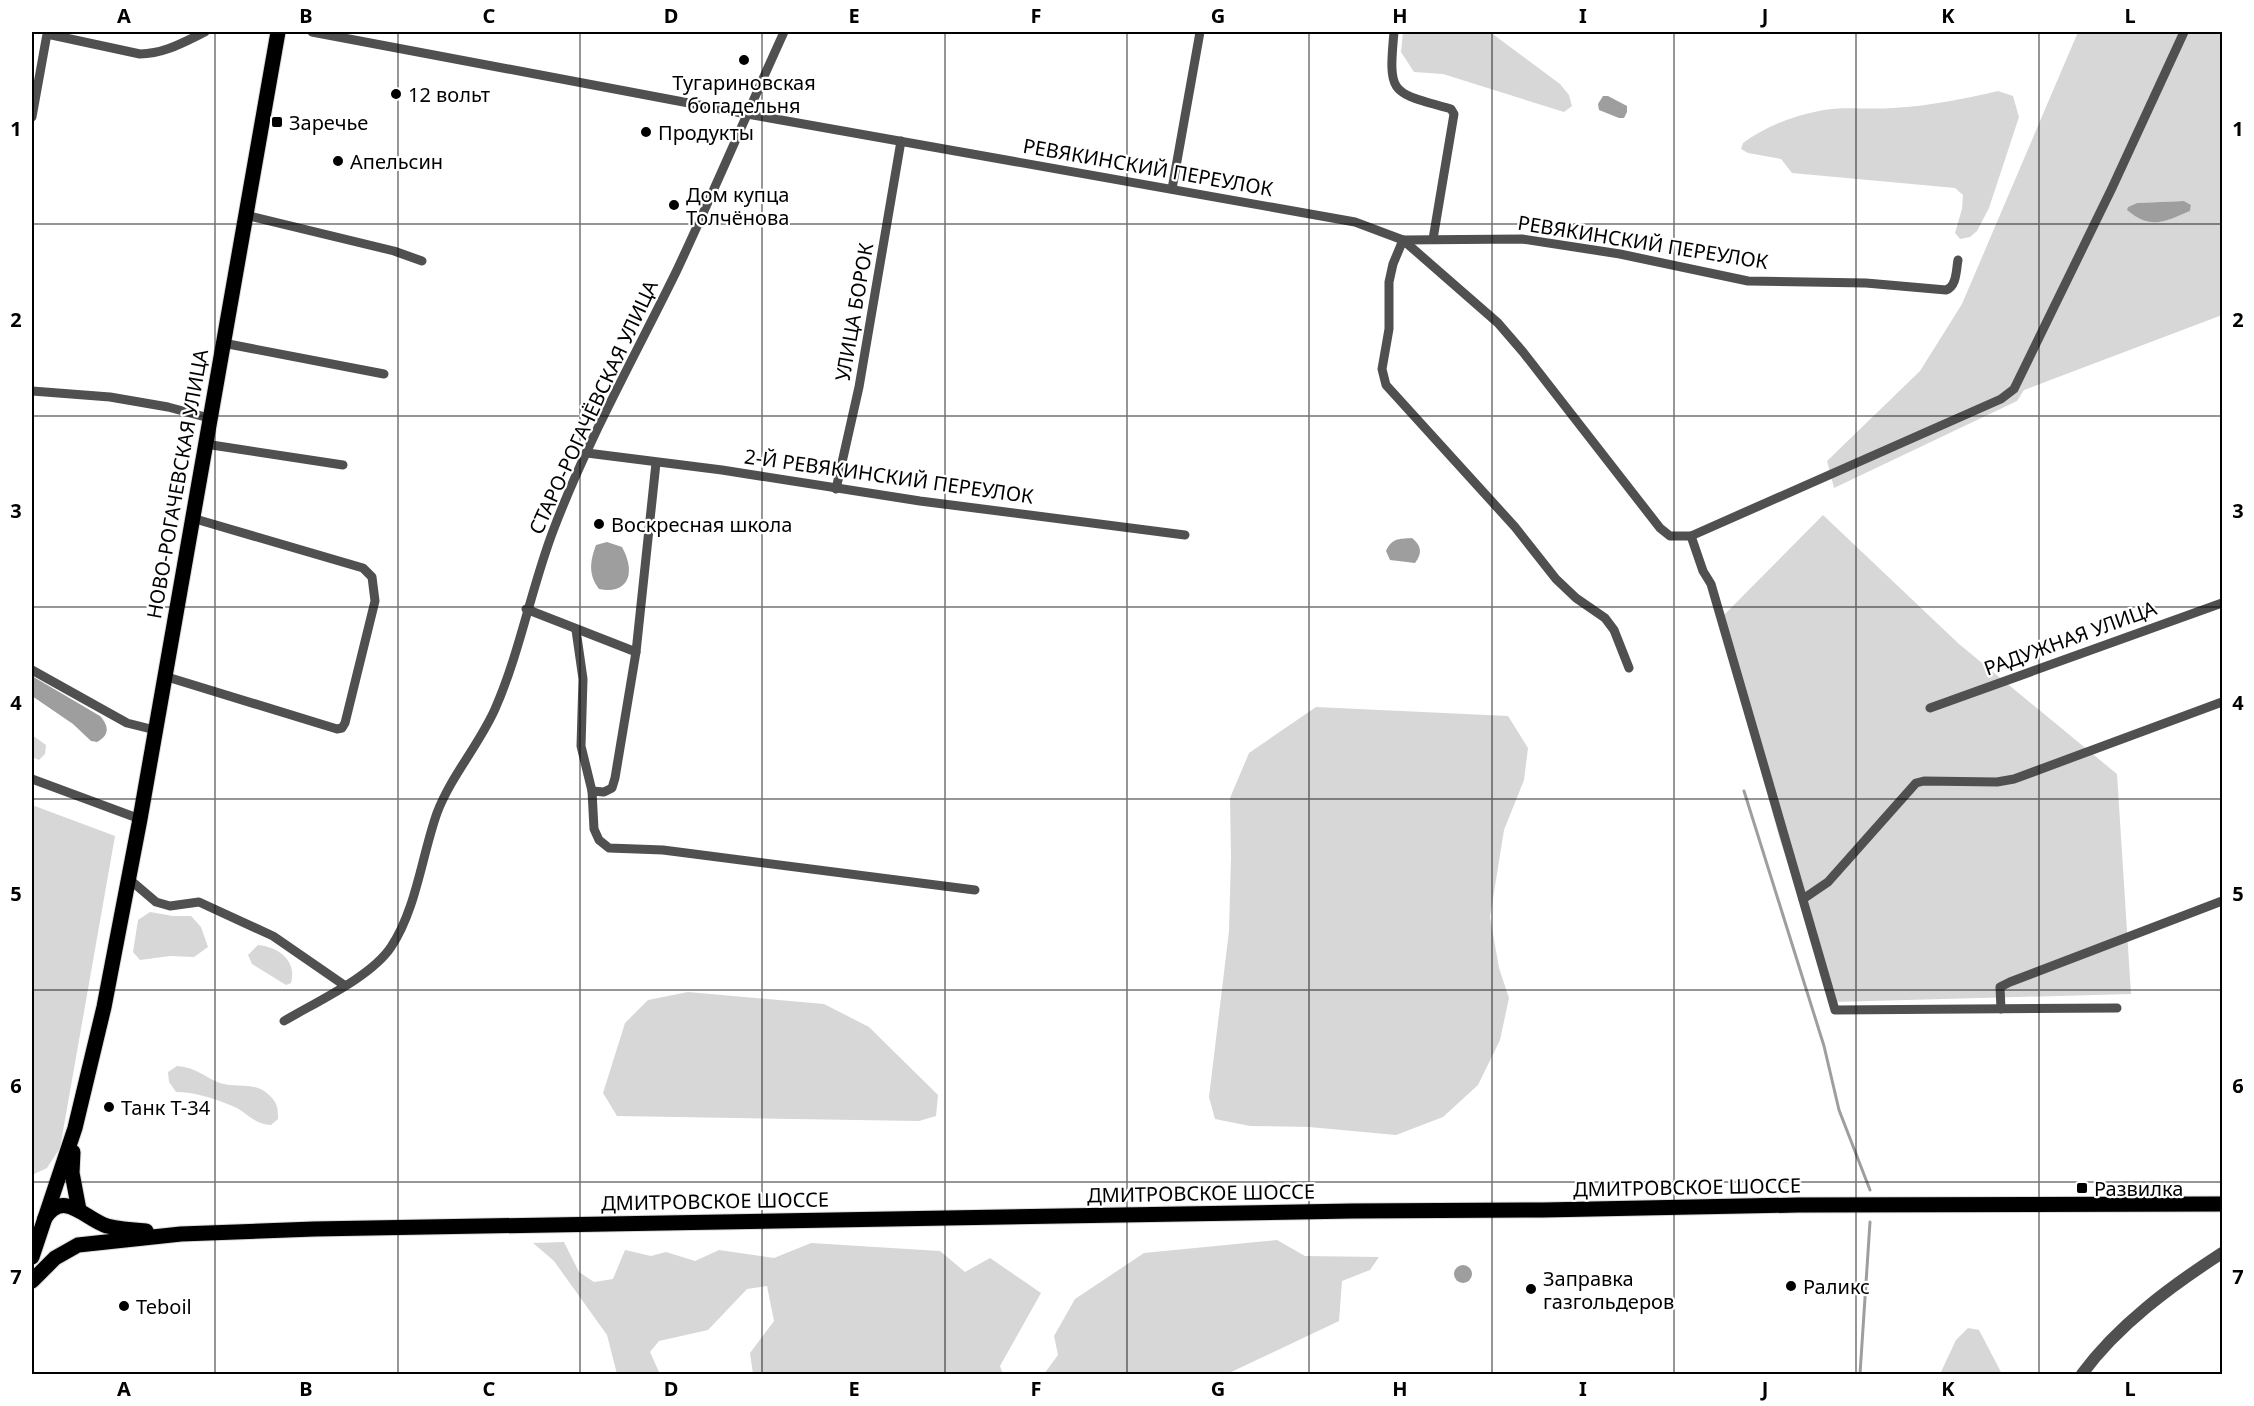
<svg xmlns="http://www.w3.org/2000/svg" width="2254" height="1406" viewBox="0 0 2254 1406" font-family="'Noto Sans',sans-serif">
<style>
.green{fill:#d7d7d7;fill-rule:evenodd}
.water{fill:#9e9e9e}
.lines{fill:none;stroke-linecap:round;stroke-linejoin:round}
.stream{stroke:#9e9e9e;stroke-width:3}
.primary-casing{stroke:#dbdbdb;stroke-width:17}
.trunk-casing{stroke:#dbdbdb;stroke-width:17}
.minor{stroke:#505050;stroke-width:9}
.tertiary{stroke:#505050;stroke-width:12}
.primary{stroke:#000;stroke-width:15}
.trunk{stroke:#000;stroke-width:15}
.grid{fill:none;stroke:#000;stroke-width:1.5;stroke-opacity:0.55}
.poi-dot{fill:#000;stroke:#fff;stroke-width:2}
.labels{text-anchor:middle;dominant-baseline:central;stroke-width:4.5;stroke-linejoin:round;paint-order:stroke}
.poi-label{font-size:20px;fill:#000;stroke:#fff;text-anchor:start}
.street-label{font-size:20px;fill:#000;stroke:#fff}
.neatline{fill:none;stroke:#000;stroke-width:2}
.grid-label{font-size:20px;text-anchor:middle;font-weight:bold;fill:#000}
</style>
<rect width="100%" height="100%" fill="#fff"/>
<g class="green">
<path d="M1403,32H1490L1560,84L1569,95L1572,106L1564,112L1443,74L1414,72L1401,52Z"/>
<path d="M2078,32H2222V315L2024,390L2017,401L1834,488L1827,461L1920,371L1962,304ZM2184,201L2191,205L2190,211L2168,220L2128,207L2137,203Z"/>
<path d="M1998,91L2013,96L2019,117L1989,208L1977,231L1970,237L1960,239L1955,233L1962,209L1963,195L1955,188L1792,173L1781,159L1748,153L1741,149L1743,143C1765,127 1792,116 1819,111C1843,106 1869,110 1893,108C1929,106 1964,99 1998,91Z"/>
<path d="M1823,515L1959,644L2117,774L2131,994L1834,1002L1780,840L1719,620Z"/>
<path d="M1316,707L1508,716L1528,748L1524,780L1504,830L1490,917L1499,968L1509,998L1500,1040L1478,1085L1443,1117L1396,1135L1309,1127L1250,1126L1215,1119L1209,1097L1229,931L1231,857L1230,798L1249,753Z"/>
<path d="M32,735L46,745L45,754L39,760L32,757Z"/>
<path d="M32,805L115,836L60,1148L47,1168L32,1175Z"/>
<path d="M150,912L173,916H191L201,927L208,947L194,957L170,956L140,960L133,952L138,920Z"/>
<path d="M258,945C279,947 297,961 291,983L286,985L252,964L248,955Z"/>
<path d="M688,992L824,1004L869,1027L938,1095L936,1116L919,1121L617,1116L603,1093L625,1023L648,1000Z"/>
<path d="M177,1066C198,1068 202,1076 220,1083C239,1089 257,1080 272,1098C278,1105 278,1110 278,1119L271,1125C252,1124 247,1111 230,1105C213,1098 194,1092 176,1092L169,1082L168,1072Z"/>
<path d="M1277,1240L1305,1256L1379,1257L1370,1270L1342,1281L1339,1321L1227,1374H1044L1058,1355L1054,1336L1075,1299L1144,1253Z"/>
<path d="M564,1242L579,1272L594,1282L613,1279L625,1250L651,1256L666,1252L695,1261L719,1250L774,1258L811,1243L940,1251L965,1272L990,1258L1041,1293L1000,1366L1003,1374H753L750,1353L774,1321L767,1286L747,1289L708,1330L659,1341L650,1352L660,1374H617L607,1335L554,1261L533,1243Z"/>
<path d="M1968,1328L1979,1330L2002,1374H1940L1956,1340Z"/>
</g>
<g class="water">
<path d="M1603,96H1608L1627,106V112L1624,118H1619L1599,110L1598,104Z"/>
<path d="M2184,201L2191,205L2190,211C2164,222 2151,230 2127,210L2128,207L2137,203Z"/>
<path d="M1412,538C1421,545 1423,553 1415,563L1390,560L1386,551C1392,538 1398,539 1412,538Z"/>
<path d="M607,542L622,547C635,570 631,595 599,589C588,575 590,561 596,545Z"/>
<path d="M32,676L100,716C109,726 110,735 97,742L91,741L73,724L32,696Z"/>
<circle cx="1463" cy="1274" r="9"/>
</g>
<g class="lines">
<g class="stream">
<path d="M1744,791L1824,1046L1839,1110L1870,1190"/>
<path d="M1860,1374L1870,1222"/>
</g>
<defs>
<g id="primary">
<path d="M73,1152L72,1173L79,1210"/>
<path d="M45,1218L75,1128L104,1007L140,819L278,32"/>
</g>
<g id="trunk">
<path d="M32,1257L45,1218C64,1189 85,1219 107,1226C120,1229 133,1230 146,1231"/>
<path d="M32,1281L55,1258L78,1245L181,1234L314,1229L1352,1211L1543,1210L1798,1205L2222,1204"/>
</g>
</defs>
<use href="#primary" class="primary-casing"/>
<use href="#trunk" class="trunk-casing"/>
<g class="minor">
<path d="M312,32L747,114L1355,222L1403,240L1522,239L1620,254L1748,281L1866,283L1946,290C1957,286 1956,270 1958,260"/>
<path d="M1394,32C1388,96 1391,92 1451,109L1454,114L1433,239"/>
<path d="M32,117L47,34L140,54C164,54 184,42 205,32"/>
<path d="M1172,189L1200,32"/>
<path d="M245,215L394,251L422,261"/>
<path d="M223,343L384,374"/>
<path d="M32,391L110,397L168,407L209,418"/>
<path d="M205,444L343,465"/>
<path d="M587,453L722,470L920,501L1185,535"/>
<path d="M836,489L859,387L901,141"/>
<path d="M1691,536L1703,571L1711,584L1835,1010L2117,1008"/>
<path d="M526,609L636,652"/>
<path d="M576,630L583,679L581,746L592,791L594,829L599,840L609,848L663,850L975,890"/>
<path d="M1629,668L1614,630L1605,618L1576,598L1556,579L1515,527L1386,385L1382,369L1389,329V282L1393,264L1403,240L1498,323L1523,352L1660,528L1670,536H1691L2001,399L2014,389L2112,188L2184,32"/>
<path d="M32,670L127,723L155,730"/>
<path d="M164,676L337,729L342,728L345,723L375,601L372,577L363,568L192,518"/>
<path d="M1930,708L2222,603"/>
<path d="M32,779L140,819"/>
<path d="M592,791L604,792L612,788L615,778L636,652L656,463"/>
<path d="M129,879L156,902L170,906L199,902L273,936L344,985"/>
<path d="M1803,899L1828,882L1916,783L1924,781L1997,782L2014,779L2222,702"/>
<path d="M2001,1009L2000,987L2010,982L2222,901"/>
<path d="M284,1021C316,1002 371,977 391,947C416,910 422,855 437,813C451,776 479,745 495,709C520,652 531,589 553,531C587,441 635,356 677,270C714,191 748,111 784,32"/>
</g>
<path class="tertiary" d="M2082,1374C2118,1325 2171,1286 2222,1253"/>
<use href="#primary" class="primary"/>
<use href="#trunk" class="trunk"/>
</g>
<path class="grid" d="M215,32V1374M398,32V1374M580,32V1374M762,32V1374M945,32V1374M1127,32V1374M1309,32V1374M1492,32V1374M1674,32V1374M1856,32V1374M2039,32V1374M32,224H2222M32,416H2222M32,607H2222M32,799H2222M32,990H2222M32,1182H2222"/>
<g class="poi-dot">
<circle cx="744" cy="60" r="6"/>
<circle cx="396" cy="94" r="6"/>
<rect x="271" y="116" width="12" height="12" rx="3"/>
<circle cx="646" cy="132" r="6"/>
<circle cx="338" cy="161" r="6"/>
<circle cx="674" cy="205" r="6"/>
<circle cx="599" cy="524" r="6"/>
<circle cx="109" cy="1107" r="6"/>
<rect x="2076" y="1182" width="12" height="12" rx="3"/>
<circle cx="1791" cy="1286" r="6"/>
<circle cx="1531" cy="1289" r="6"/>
<circle cx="124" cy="1306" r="6"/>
</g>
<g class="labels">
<g class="poi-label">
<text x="744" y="82" text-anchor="middle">Тугариновская<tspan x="744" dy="23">богадельня</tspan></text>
<text x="408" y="94">12 вольт</text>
<text x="289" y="122">Заречье</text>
<text x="658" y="132">Продукты</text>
<text x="350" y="161">Апельсин</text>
<text x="686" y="194">Дом купца<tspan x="686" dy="23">Толчёнова</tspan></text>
<text x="611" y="524">Воскресная школа</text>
<text x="121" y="1107">Танк Т-34</text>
<text x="2094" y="1188">Развилка</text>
<text x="1543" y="1278">Заправка<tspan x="1543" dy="23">газгольдеров</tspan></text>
<text x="1803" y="1286">Раликс</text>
<text x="136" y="1306">Teboil</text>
</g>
<g class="street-label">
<text transform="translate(1148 167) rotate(10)">РЕВЯКИНСКИЙ ПЕРЕУЛОК</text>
<text transform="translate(1643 242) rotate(9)">РЕВЯКИНСКИЙ ПЕРЕУЛОК</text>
<text transform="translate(854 312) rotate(-80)">УЛИЦА БОРОК</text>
<text transform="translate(593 407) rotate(-65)">СТАРО-РОГАЧЁВСКАЯ УЛИЦА</text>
<text transform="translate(889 476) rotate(8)">2-Й РЕВЯКИНСКИЙ ПЕРЕУЛОК</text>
<text transform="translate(177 484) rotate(-80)">НОВО-РОГАЧЕВСКАЯ УЛИЦА</text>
<text transform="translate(2070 638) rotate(-20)">РАДУЖНАЯ УЛИЦА</text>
<text transform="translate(1687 1187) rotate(-1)">ДМИТРОВСКОЕ ШОССЕ</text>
<text transform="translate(1201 1193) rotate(-1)">ДМИТРОВСКОЕ ШОССЕ</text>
<text transform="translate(715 1201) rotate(-1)">ДМИТРОВСКОЕ ШОССЕ</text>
</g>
</g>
<rect width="2254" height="1406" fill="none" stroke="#ffffff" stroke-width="66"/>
<rect x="33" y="33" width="2188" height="1340" class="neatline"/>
<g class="grid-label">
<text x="124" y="23">A</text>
<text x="306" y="23">B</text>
<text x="489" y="23">C</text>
<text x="671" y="23">D</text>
<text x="854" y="23">E</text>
<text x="1036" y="23">F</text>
<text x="1218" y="23">G</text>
<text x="1400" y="23">H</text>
<text x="1583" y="23">I</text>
<text x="1765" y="23">J</text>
<text x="1948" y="23">K</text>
<text x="2130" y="23">L</text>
<text x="16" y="136">1</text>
<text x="2238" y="136">1</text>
<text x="16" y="327">2</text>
<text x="2238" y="327">2</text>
<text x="16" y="518">3</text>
<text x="2238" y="518">3</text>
<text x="16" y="710">4</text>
<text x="2238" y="710">4</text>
<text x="16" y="901">5</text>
<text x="2238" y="901">5</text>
<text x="16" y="1093">6</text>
<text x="2238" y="1093">6</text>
<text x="16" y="1284">7</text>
<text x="2238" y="1284">7</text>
<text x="124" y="1396">A</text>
<text x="306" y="1396">B</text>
<text x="489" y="1396">C</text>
<text x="671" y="1396">D</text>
<text x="854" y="1396">E</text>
<text x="1036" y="1396">F</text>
<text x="1218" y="1396">G</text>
<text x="1400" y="1396">H</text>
<text x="1583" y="1396">I</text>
<text x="1765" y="1396">J</text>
<text x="1948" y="1396">K</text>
<text x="2130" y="1396">L</text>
</g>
</svg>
